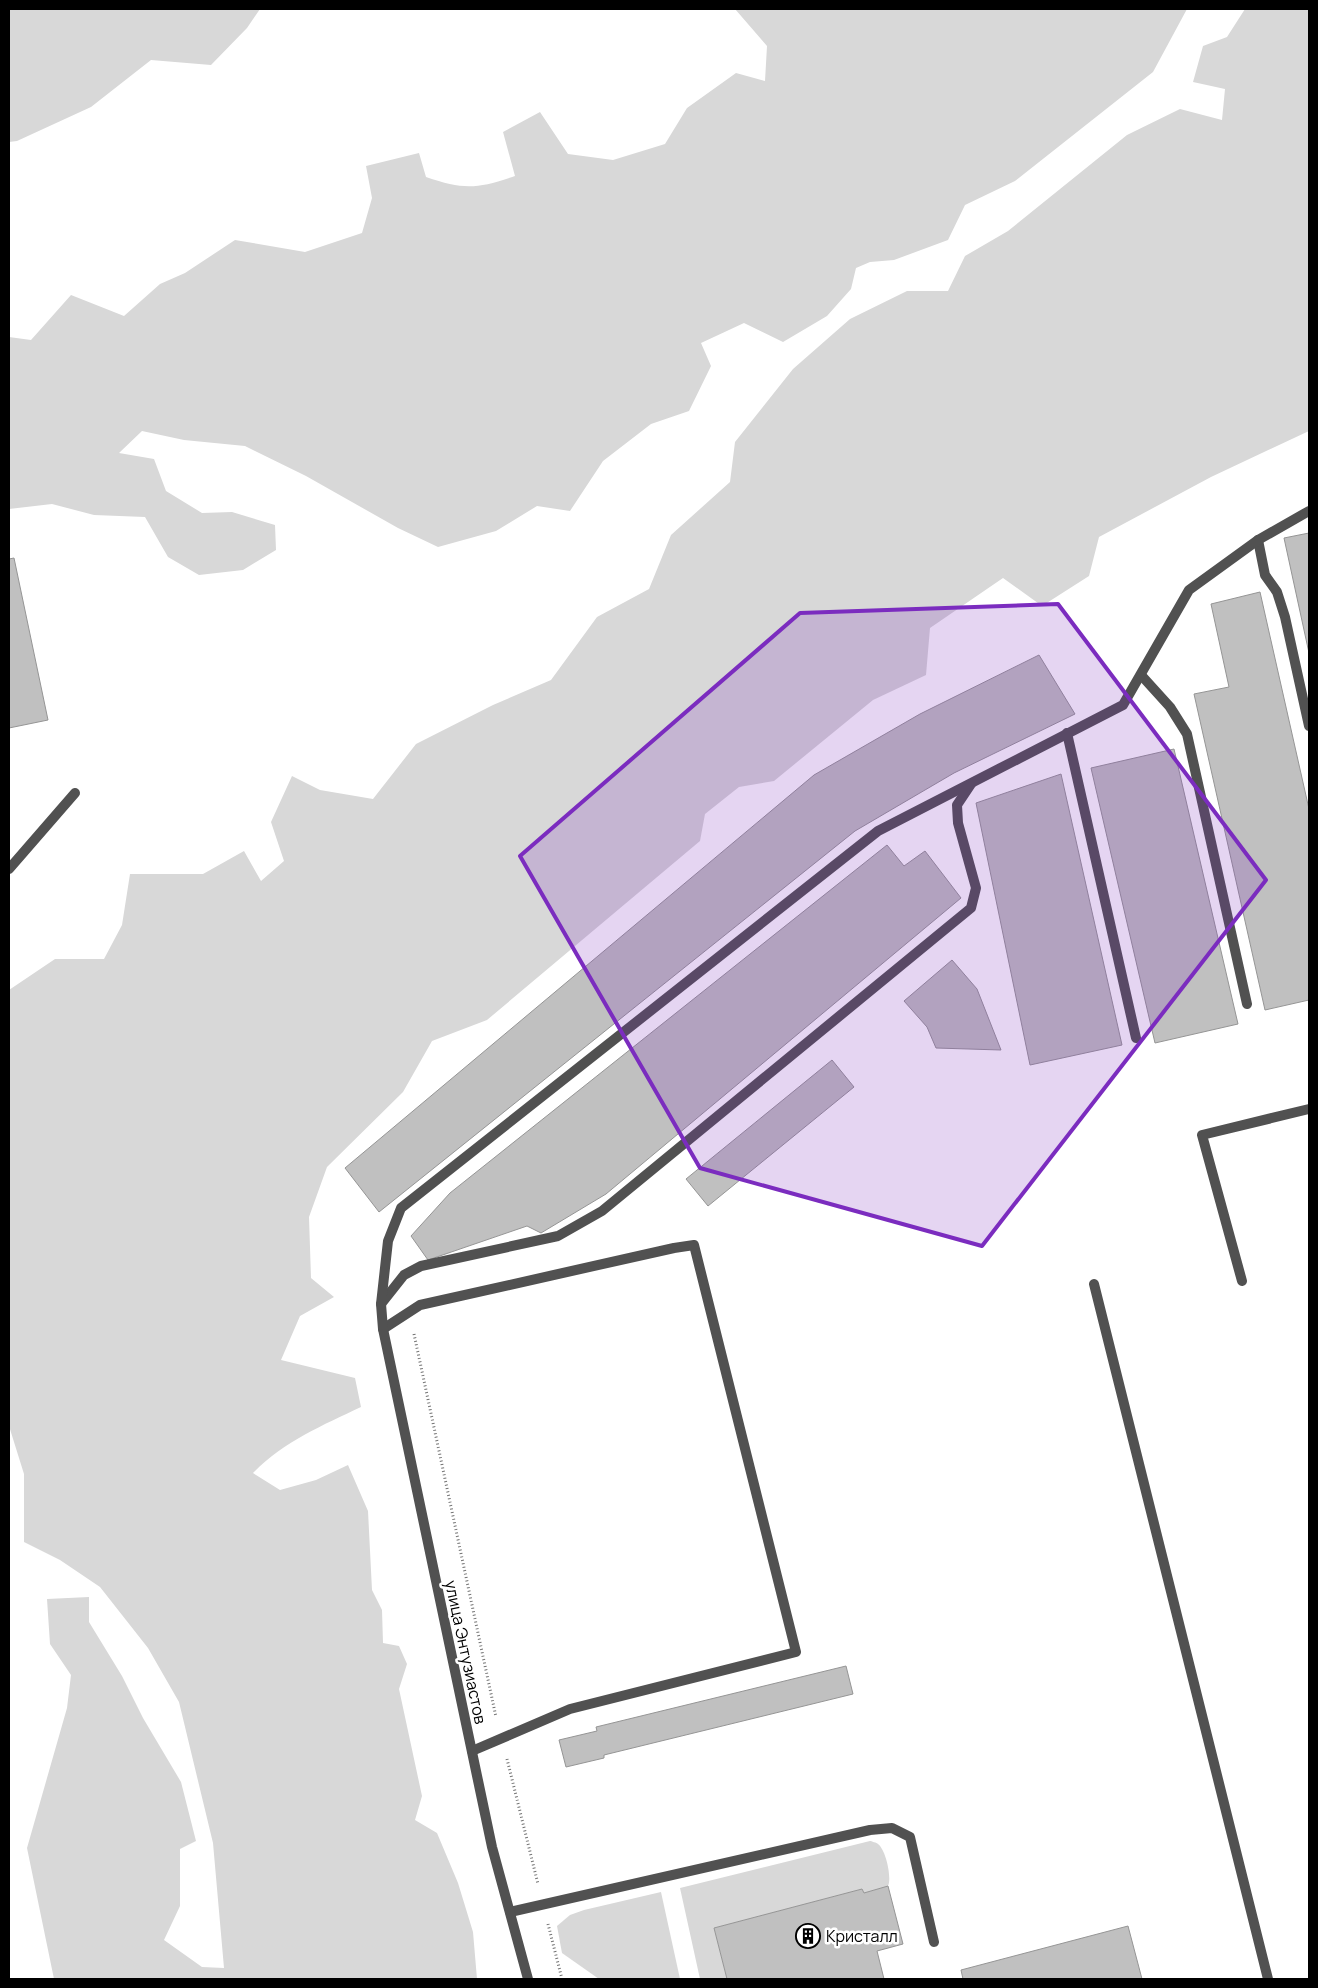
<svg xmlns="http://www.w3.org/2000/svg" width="1318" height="1988" viewBox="0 0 1318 1988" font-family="Manrope,sans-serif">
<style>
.green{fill:#d8d8d8}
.building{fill:#c0c0c0;stroke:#959595}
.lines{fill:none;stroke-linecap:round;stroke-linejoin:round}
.path{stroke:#737373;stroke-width:3;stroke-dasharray:1 2.5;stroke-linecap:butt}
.lane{stroke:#515151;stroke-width:10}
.marked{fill:#7b2cbf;fill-opacity:0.2;stroke:#7b2cbf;stroke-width:4;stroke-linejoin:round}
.labels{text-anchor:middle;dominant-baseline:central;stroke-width:5;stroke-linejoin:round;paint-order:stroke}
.street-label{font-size:16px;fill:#000;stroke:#fff}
.poi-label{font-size:16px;fill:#000;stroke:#fff;text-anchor:start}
</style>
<rect width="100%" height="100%" fill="#fff"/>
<g class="green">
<path d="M9,9H260L247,28L211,65L151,60L91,107L17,141L9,142Z"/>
<path d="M735,9H1187L1153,72L1015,181L965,205L948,240L894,260L870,262L856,268L851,289L827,316L783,342L744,323L701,343L711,366L689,411L651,424L603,461L570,511L537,506L496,531L438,547L398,528L306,476L245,446L184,440L142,431L119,453L154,459L166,491L202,513L232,512L275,525L276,550L243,570L199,575L168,557L145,517L94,515L52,504L9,509V337L31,340L71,295L124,316L160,284L185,273L235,240L305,252L362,233L372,198L366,166L419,153L426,177C464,190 477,189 515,176L503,132L540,112L568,154L613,160L665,144L687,108L736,73L765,81L767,46Z"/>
<path d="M1245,9H1309V431L1211,477L1099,537L1089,576L1042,606L1003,578L930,628L926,675L873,700L774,781L739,787L705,814L700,841L487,1020L432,1041L403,1092L327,1167L309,1217L311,1278L334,1297L300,1316L281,1360L355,1378L361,1407C323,1425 283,1442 253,1473L280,1490L316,1480L348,1465L368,1511L372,1590L382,1610L383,1643L399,1646L407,1664L399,1689L422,1796L415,1820L437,1833L458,1883L473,1932L477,1979H54L27,1848L67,1708L71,1675L50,1644L47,1599L89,1597V1622L122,1676L143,1718L181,1782L196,1841L180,1849V1906L164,1940L202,1967L224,1968L213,1843L179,1702L148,1648L100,1587L60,1560L24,1542V1474L9,1426V990L55,959H104L122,925L130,874H203L244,851L261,881L284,861L271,822L292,776L320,790L373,799L416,744L493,705L551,680L597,617L649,589L671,535L730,482L735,442L793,369L850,319L907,291H948L965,256L1008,231L1127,135L1180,109L1222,120L1225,89L1193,82L1203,46L1227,37Z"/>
<path d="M870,1841C871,1841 877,1843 878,1844C886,1850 892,1878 888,1886L864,1893L862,1889L714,1928L727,1979H700L680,1888Z"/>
<path d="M661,1892L680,1979H599L562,1953L557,1926L570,1915L584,1910Z"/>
</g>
<g class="building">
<path d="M1309,533V653L1284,538Z"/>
<path d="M14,558L48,720L9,728V559Z"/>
<path d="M1260,592L1309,809V1000L1265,1010L1194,694L1229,687L1211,604Z"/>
<path d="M1039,655L1075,714L954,773L855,831L379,1212L345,1168L814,775L920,714Z"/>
<path d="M1174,749L1238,1024L1155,1043L1091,768Z"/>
<path d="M1061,774L1122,1045L1030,1065L976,803Z"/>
<path d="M887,845L904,866L925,851L961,898L606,1194L541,1233L527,1226L428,1260L411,1236L450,1193Z"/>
<path d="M952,960L977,989L1001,1050L936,1048L927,1027L904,1001Z"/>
<path d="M832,1060L854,1087L708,1206L686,1179Z"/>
<path d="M846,1666L853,1694L604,1755V1758L566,1767L559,1740L597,1731L596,1727Z"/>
<path d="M888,1886L903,1944L877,1951L884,1979H727L714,1928L862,1889L864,1893Z"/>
<path d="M1128,1926L1142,1979H963L961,1970Z"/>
</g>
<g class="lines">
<g class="path">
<path d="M414,1334L496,1717"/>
<path d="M507,1759L538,1884"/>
<path d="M548,1924L562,1979"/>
</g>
<g class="lane">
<path d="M1258,540L1265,575L1277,592L1285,617L1309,726"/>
<path d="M1141,675L1170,707L1187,734L1247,1004"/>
<path d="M1067,733L1136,1038"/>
<path d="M9,869L75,793"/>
<path d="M1242,1281L1202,1135L1309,1109"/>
<path d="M1094,1284L1268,1979"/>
<path d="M381,1304L404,1275L421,1266L558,1236L602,1211L971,908L976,888L958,823L957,805L971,784"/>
<path d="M383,1329L420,1305L674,1248L694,1245L796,1652L570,1709L472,1751"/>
<path d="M510,1912L870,1830L892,1828L910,1837L934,1942"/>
<path d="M528,1979L492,1847L383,1329L381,1304L388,1241L401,1208L878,831L1123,705L1189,590L1258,540L1309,511"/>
</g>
</g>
<path class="marked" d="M1058,604L1266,880L982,1246L700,1168L520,856L800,613Z"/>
<defs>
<symbol id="building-ring" viewBox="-11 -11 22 22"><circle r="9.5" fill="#fff" stroke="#000" stroke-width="1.5"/><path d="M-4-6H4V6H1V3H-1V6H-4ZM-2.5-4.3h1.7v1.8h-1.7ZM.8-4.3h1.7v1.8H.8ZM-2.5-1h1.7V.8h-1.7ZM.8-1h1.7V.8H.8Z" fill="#000"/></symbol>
</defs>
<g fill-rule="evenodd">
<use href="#building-ring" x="794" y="1922" width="28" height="28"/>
</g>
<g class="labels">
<g class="street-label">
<text transform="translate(466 1652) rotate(78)">улица Энтузиастов</text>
</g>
<g class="poi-label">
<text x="826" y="1936">Кристалл</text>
</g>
</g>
<rect width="1318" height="1988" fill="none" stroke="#000000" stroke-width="20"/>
</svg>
